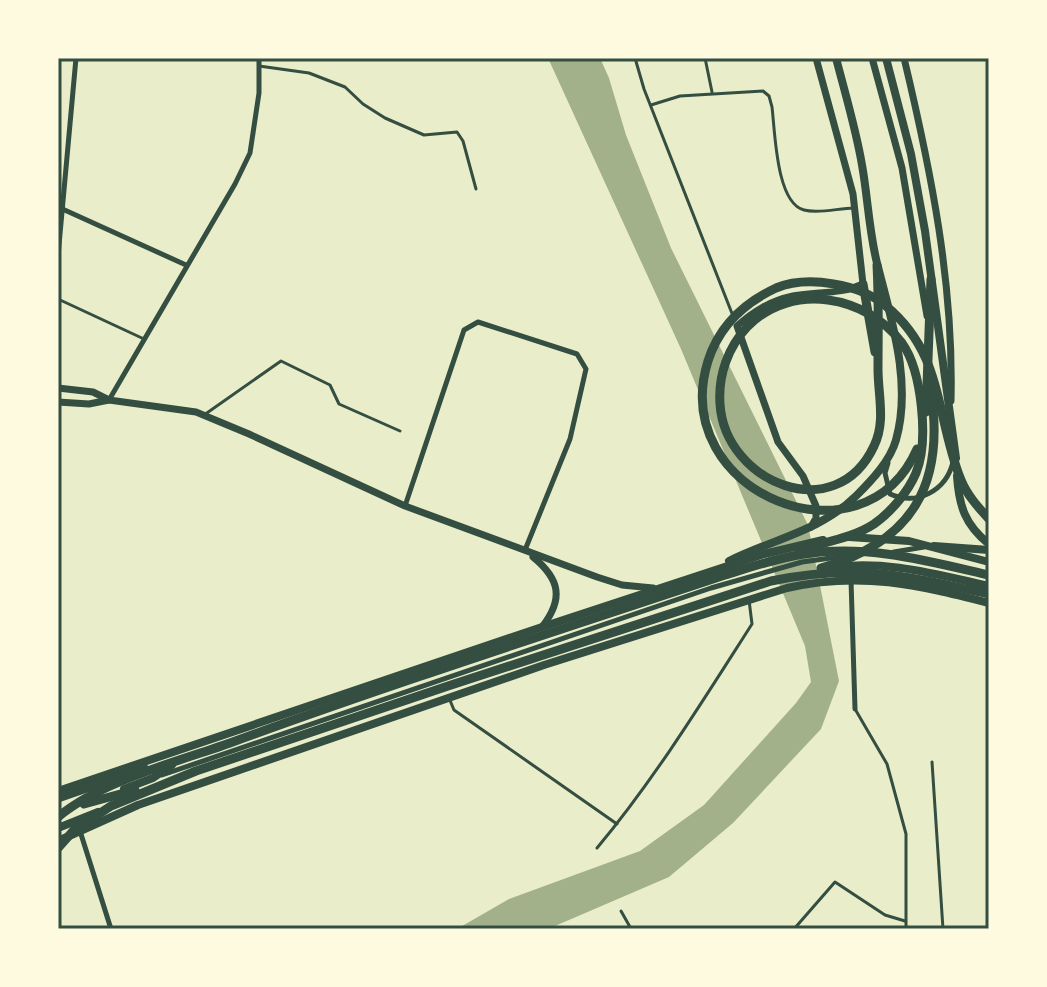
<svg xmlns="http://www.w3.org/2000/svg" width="1047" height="987" viewBox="0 0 1047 987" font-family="Quicksand,sans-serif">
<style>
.water{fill:#a3b18a}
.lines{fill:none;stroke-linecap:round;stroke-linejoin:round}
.service{stroke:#344e41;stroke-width:3}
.minor{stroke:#344e41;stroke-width:5}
.tertiary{stroke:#344e41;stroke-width:7}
.secondary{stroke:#344e41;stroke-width:8}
.primary{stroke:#344e41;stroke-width:8}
.trunk{stroke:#344e41;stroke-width:9}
.neatline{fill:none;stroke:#344e41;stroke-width:3}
</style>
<rect width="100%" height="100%" fill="#e9edc9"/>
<path class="water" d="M548,58H600L609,78L626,135L671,248L808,525L839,681L821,729L733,823L669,877L548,929H457L509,899L640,851L704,805L796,703L811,682L805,646L681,349Z"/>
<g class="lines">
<g class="service">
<path d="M635,58L644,89L733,316"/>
<path d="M705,58L712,92"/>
<path d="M259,66L309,73L345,87L363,104L385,118L424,135L457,132L463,141L476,189"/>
<path d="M651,105L680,96L763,91L769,96L772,107C775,131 776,203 804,210C819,214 839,208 854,208"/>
<path d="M58,299L144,339"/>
<path d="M204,415L281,361L330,385L339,404L400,431"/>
<path d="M449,698L454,710L617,824"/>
<path d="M855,709L887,764L906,834V929"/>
<path d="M932,762L943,929"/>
<path d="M597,848C654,780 704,699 752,624L749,600"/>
<path d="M621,911L630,927L635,929"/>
<path d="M794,929L835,882L885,915L905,921"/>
</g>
<g class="minor">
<path d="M58,207L186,265"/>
<path d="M58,256L76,58"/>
<path d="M109,400L235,184L250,153L259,93V58"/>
<path d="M888,463L885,473L890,494C917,506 946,491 953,462"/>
<path d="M405,506L464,330L478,322L577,354L586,369L570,439L525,550"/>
<path d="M894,552L924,547"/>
<path d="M851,580L855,709"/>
<path d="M162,775L711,588L802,562L845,556"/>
<path d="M80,831L111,929"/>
</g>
<g class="tertiary">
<path d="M872,58L902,168L927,316"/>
<path d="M904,58C931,171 954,284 951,401"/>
<path d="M58,388L93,392L109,400L196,412L249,434L405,506L597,577L622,585L653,588"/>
<path d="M58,402L89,404L109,400"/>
<path d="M811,527L816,518V506L803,476L778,442L737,326C754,311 770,301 793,296C817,291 840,295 863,284L853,194L816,58"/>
<path d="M533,557C560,579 564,599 542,627"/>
</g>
<g class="secondary">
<path d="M934,546L989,550"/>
<path d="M124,789L153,778L172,765"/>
<path d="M58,841L138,805L544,665L787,588C861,571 917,585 989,603"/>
</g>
<g class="primary">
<path d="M886,58L911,154L925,231L956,458"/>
<path d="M957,476C959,506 965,525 989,544"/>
<path d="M849,537L909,541L989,562"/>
<path d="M729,561C773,539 821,531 857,495C872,480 890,461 896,440C912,383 892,322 878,267C869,234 868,198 862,165C856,129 845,93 836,58"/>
<path d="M828,568C883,559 935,574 989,586"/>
<path d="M58,791L542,627L764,554L823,540"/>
<path d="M58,828L98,812"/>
</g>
<g class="trunk">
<path d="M863,284L875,352"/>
<path d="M926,412L931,279"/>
<path d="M917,449C863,572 667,493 708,361C719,326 744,303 776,288C808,275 860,284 886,306C945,355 935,416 961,480C967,495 978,507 989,519"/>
<path d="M800,550C824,542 853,538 874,524C891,512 908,492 916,473C929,441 922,371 902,343C866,295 792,282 748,326C728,347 718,375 720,404C725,483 836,528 874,446C886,422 878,395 878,369C878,334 879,300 877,265"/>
<path d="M821,568C913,542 945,484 931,392"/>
<path d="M58,798L144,768"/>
<path d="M84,804L135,790"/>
<path d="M58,817C101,781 177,762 230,743C394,683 560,630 725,575C751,567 777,558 804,554C867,544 928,561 989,575"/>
<path d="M58,848L74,830L111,806L196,771L448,686L771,581C857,563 906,576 989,594"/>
</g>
</g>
<rect width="1047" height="987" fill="none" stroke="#fefae0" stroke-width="120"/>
<rect x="60" y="60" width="927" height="867" class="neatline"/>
</svg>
